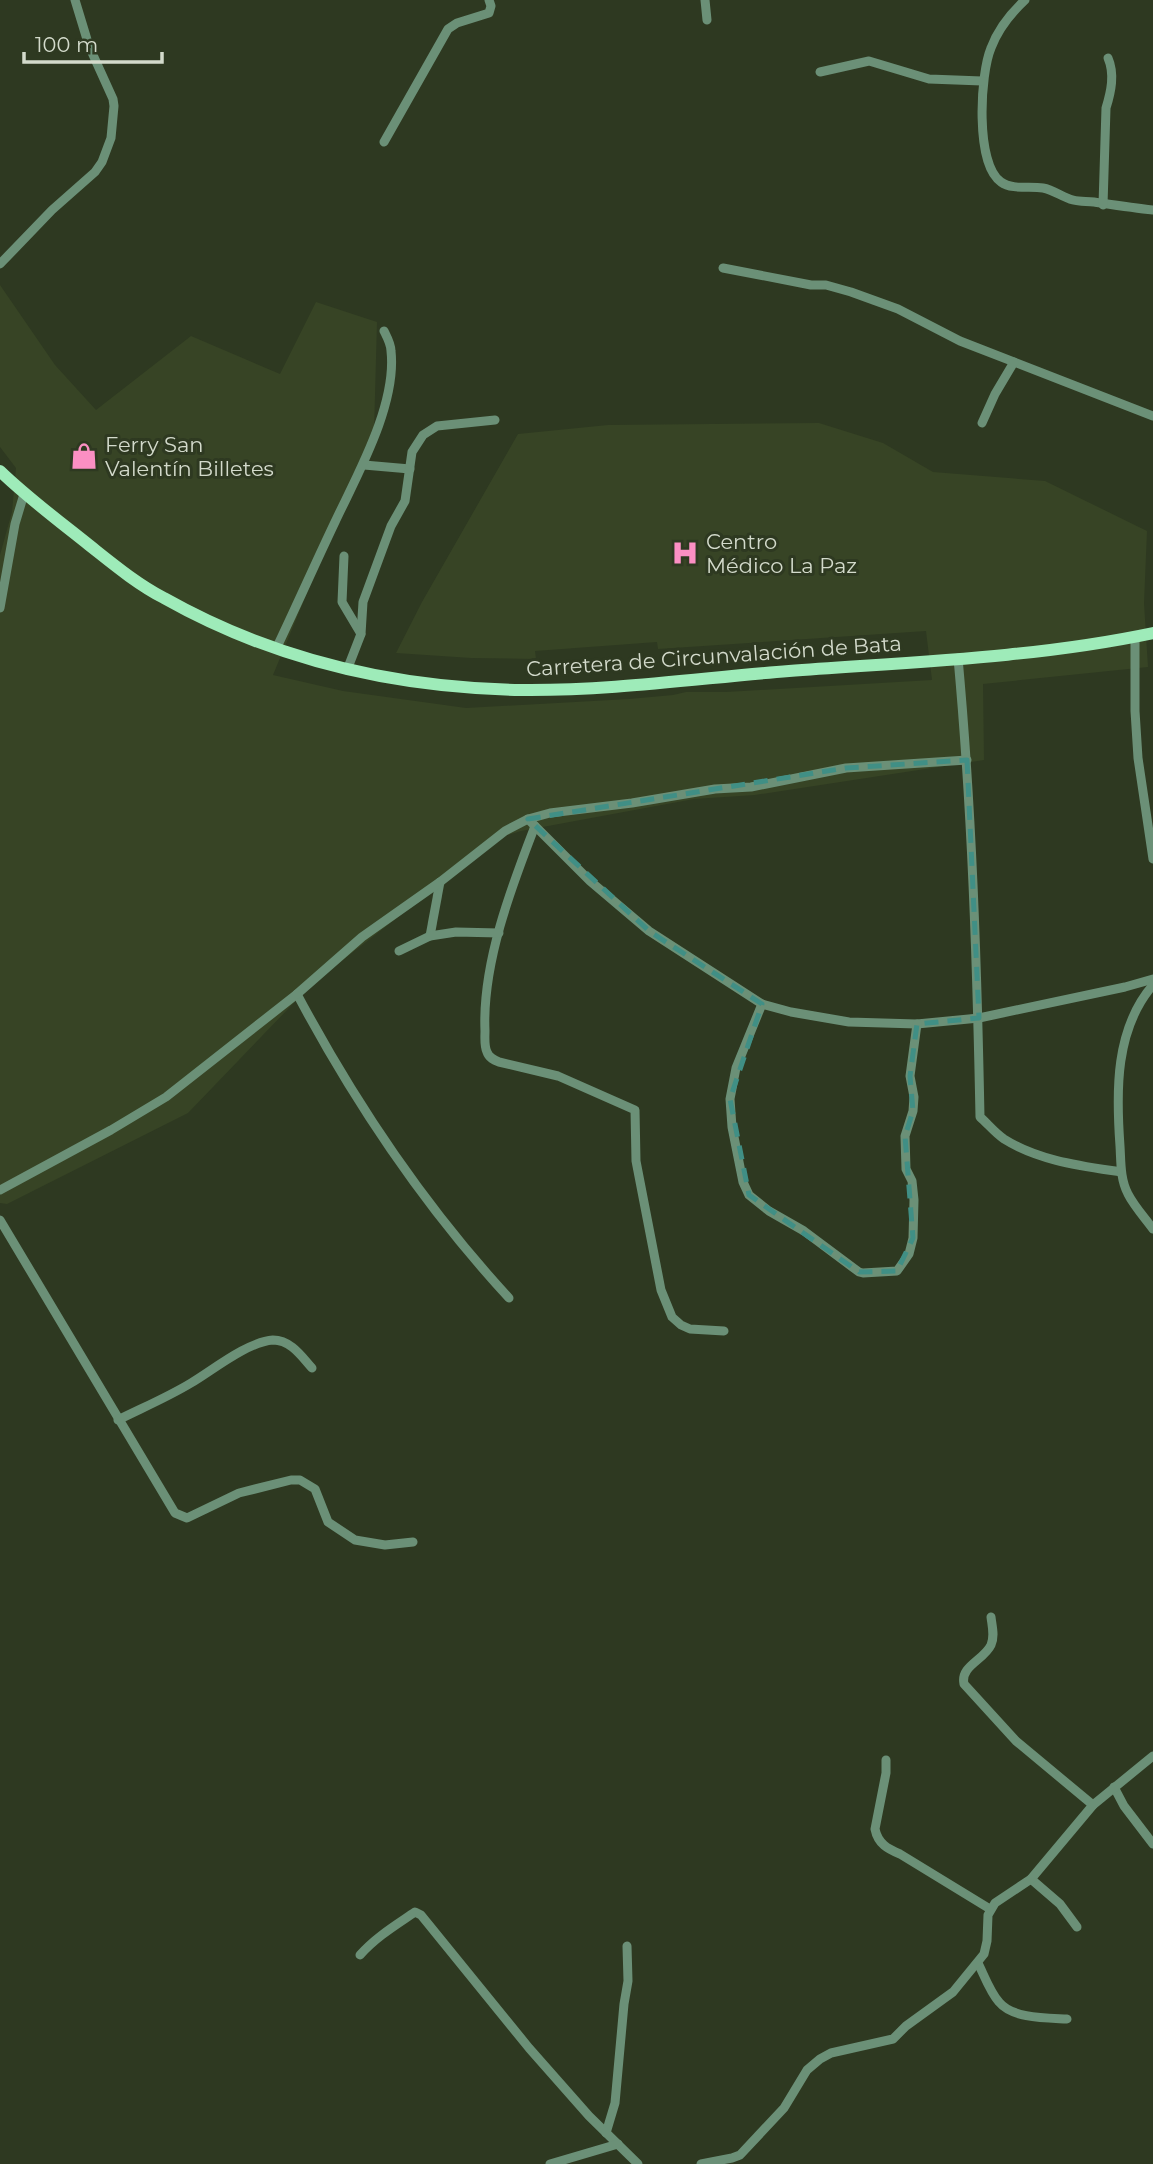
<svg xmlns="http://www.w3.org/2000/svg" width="1153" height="2164" viewBox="0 0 1153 2164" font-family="Montserrat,sans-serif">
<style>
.built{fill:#374425}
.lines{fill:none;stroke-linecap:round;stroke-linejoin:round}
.minor{stroke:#6b9077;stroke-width:9}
.major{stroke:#9eebb9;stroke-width:12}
.marked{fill:none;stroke:#408f85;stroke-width:5;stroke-dasharray:14 9;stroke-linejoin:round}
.labels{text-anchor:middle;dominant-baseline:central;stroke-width:6;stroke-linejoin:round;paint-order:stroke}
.poi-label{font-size:21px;fill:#d3dacb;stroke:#2e3921;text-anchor:start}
.street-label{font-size:21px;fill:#d3dacb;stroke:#2e3921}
</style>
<rect width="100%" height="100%" fill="#2e3921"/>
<path class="built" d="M0,285L55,365L96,410L191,336L280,374L316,302L377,322L374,432L273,675L343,691L466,708L629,699L673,695L686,692H726L932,680L926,631L658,649L657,642L535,651L536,659L471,658L396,653L422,602L518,434L608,425L819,423L883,443L933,472L1045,481L1147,531L1144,603L1148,667L983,684L984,760L755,795L694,799L521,831L501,837L312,984L188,1113L7,1204L0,1203V555L12,512L16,468L0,447Z"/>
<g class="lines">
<g class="minor">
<path d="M705,0L707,20"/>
<path d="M1025,0C1010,14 998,29 991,48C980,74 975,164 1001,182C1012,190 1030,186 1043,188C1054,190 1062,197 1073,200C1080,202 1087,201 1094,202C1114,205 1133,208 1153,210"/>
<path d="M820,72L869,61L929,79L982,81"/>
<path d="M384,142L448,29L457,23L489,13L491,6L489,0"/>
<path d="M1103,205L1106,108C1111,92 1115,74 1108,58"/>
<path d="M0,264L52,210L95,172L102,162L111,138L114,106L113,99L89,46L75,0"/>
<path d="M723,268L811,285H826L851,292L898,309L960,341L1153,416"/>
<path d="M982,423L995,394L1014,362"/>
<path d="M364,465L410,469"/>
<path d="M344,556L342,602L361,634"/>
<path d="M0,608L15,524L24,494"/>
<path d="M1135,636V711L1138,758L1153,859"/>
<path d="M276,649C296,607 315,564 335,522C357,475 397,405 391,351C391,344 387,337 384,331"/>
<path d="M958,658C972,811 977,963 980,1117C988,1124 995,1133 1004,1139C1039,1161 1082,1166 1121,1172"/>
<path d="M347,670L361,634L363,602L391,526L405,501L412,452L423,435L437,426L495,420"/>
<path d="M528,819L590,881L649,931L762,1004L791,1012L849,1022L917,1024L979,1018L1125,987L1153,979"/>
<path d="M535,826C511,888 482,964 485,1031C485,1037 484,1046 487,1052C489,1058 494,1060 499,1062L558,1076L635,1110L636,1161L661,1290L672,1317L681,1325L690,1329L724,1331"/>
<path d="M430,936L440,882"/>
<path d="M399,951L430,936L456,932L499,933"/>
<path d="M1153,985C1115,1029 1116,1091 1120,1146C1121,1161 1120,1179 1128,1194C1134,1206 1145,1218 1153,1229"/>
<path d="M297,994C355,1103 426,1208 509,1298"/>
<path d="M762,1004L736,1068L730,1099L732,1127L743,1182L749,1195L769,1211L804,1231L859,1272L863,1273L897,1271L909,1254L913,1238L914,1200L912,1181L906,1169L905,1136L913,1111L914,1097L910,1076L917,1024"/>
<path d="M0,1190L111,1130L166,1097L297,994L362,937L440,882L505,831L528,819L550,813L632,803L715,789L751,787L846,768L967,760"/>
<path d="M0,1220L175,1513L187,1518L239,1493L291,1480H300L315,1489L328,1522L355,1540L385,1545L413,1542"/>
<path d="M118,1420C142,1408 168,1397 191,1383C213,1370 247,1342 273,1340C291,1340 302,1357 312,1368"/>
<path d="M991,1617C992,1626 995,1636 991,1645C984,1660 960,1666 964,1684L1016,1741L1093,1805"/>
<path d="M886,1760V1773L875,1829C878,1844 888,1849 900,1854L990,1909"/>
<path d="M1114,1787L1124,1806L1153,1844"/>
<path d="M1031,1879L1060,1904L1077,1927"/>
<path d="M360,1955C376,1937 396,1925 415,1912L421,1915L529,2048L589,2116L638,2164"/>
<path d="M978,1963C984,1975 990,1992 999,2002C1013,2019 1047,2018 1067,2019"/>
<path d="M606,2133L615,2103L624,2004L628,1981L627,1946"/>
<path d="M550,2164L618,2144"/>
<path d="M701,2164L732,2158L740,2155L784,2108L807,2070L820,2059L831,2053L893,2039L906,2026L953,1992L984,1954L987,1941L988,1915L995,1903L1031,1879L1093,1805L1153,1756"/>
</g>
<path class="major" d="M0,471C28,498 59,521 89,545C113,564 137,584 164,598C274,660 395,688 521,690C611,691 700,678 789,671C910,662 1034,658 1153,633"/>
</g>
<path class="marked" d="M967,760L979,1018L917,1024L910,1076L913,1111L905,1136L913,1238L897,1271L859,1272L749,1195L730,1099L762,1004L649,931L528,819L846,768Z"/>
<defs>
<symbol id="shop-bare" viewBox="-9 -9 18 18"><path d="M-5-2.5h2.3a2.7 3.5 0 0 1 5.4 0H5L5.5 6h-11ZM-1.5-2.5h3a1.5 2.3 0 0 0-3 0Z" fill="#fb8fc3" stroke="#2e3921" stroke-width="2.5" paint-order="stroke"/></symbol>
<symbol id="hospital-bare" viewBox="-9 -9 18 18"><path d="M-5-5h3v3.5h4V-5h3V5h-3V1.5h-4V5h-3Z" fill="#fb8fc3" stroke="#2e3921" stroke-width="2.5" paint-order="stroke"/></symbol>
</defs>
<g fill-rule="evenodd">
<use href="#shop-bare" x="65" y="437" width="38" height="38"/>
<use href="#hospital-bare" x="666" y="534" width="38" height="38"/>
</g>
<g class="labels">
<g class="poi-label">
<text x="105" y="444">Ferry San<tspan x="105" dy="24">Valentín Billetes</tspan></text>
<text x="706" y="541">Centro<tspan x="706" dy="24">Médico La Paz</tspan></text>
</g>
<g class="street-label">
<text transform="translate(714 656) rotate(-4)">Carretera de Circunvalación de Bata</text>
</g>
</g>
<path d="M24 52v10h138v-10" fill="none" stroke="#d3dacb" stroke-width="3.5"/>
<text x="35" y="52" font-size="21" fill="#d3dacb" stroke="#2e3921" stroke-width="5" paint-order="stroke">100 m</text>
</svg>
